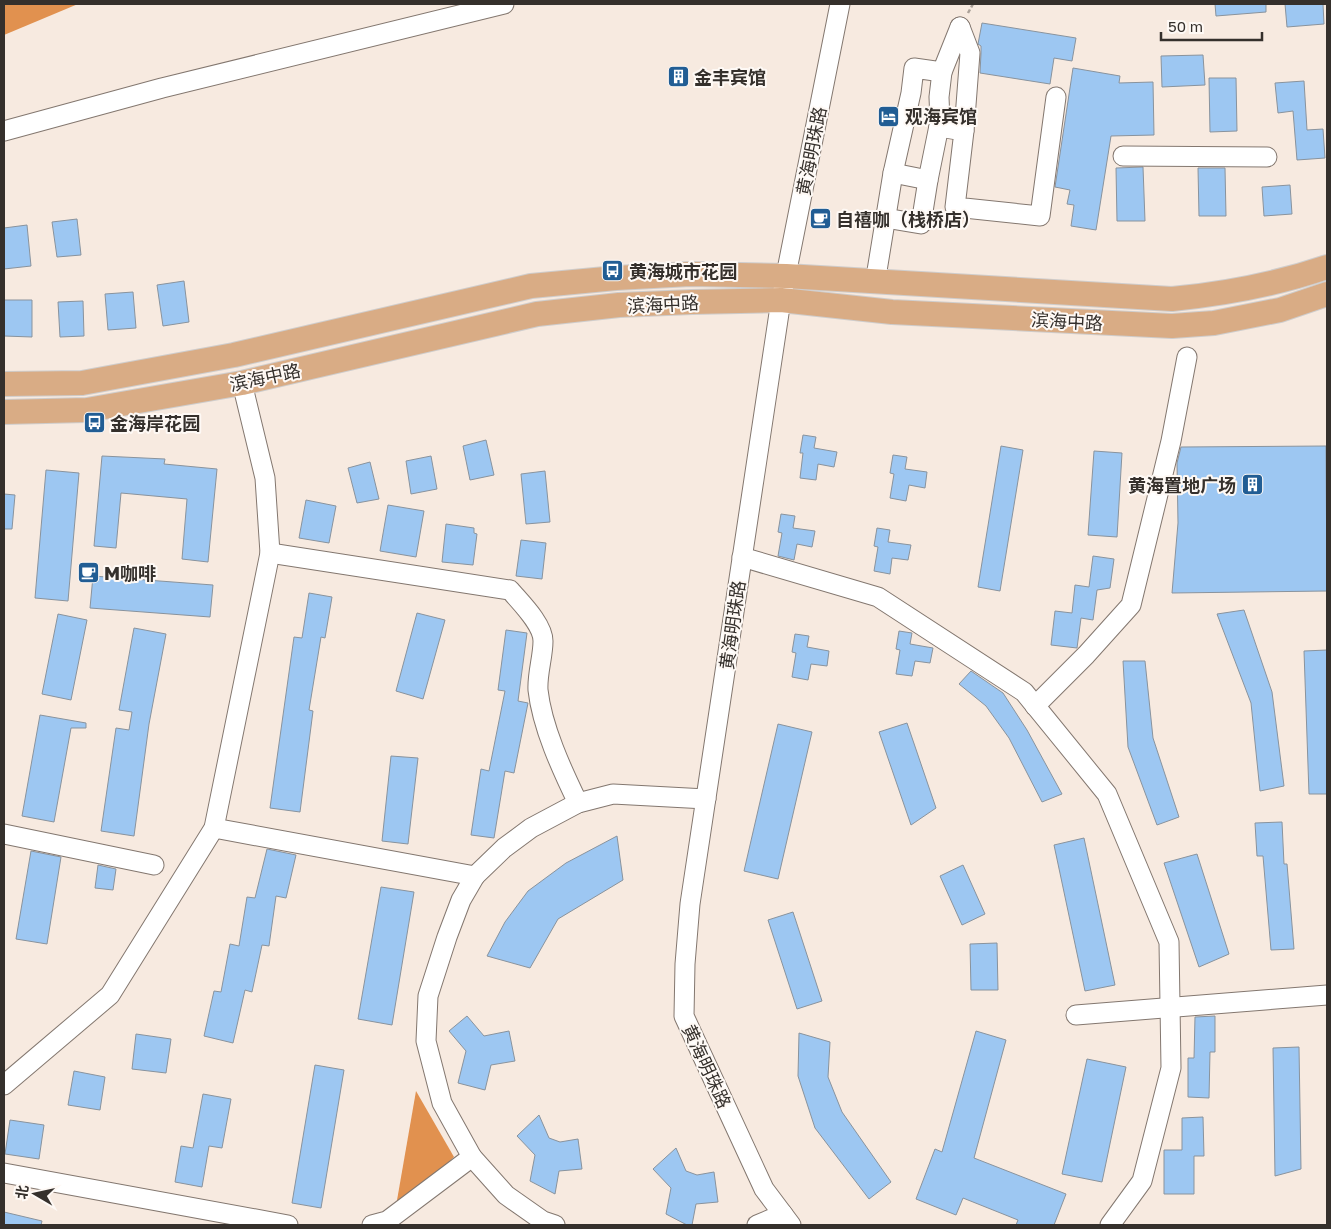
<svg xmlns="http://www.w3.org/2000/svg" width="1331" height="1229" viewBox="0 0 1331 1229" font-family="'Golos Text','Noto Sans SC',sans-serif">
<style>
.water{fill:#e1914f}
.building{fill:#9dc7f2;stroke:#89939d}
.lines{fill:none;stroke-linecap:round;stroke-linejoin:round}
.minor-casing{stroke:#83776f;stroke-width:21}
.major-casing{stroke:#cfcdcc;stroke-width:26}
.path{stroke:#aba199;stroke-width:2.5;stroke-dasharray:4 2.5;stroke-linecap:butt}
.minor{stroke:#fff;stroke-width:19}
.major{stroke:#d9ac85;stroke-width:24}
.labels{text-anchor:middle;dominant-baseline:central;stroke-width:4;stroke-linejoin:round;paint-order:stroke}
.poi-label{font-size:18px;font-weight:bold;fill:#35302c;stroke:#fef9f5;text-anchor:start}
.street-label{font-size:18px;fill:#35302c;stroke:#fef9f5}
</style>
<rect width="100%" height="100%" fill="#f7eae0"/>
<g class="water">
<path d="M4,4H78L4,35Z"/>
<path d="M416,1091L454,1157L404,1204L396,1206Z"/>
</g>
<g class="building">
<path d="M1215,4H1266V12L1216,16Z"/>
<path d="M1285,4H1323L1324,24L1287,27Z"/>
<path d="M982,23L1076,38L1072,61L1054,58L1050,84L980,73L981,53V46L978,44Z"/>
<path d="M1203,55L1205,85L1162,87L1161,56Z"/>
<path d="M1073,68L1120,76L1119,83L1153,82L1154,135L1111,136L1096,230L1071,226L1074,205L1067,204L1070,190L1055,187Z"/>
<path d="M1209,78H1236L1237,131L1210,132Z"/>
<path d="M1304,81L1307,130L1323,129L1325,158L1297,160L1293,111L1278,113L1275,83Z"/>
<path d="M1143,167L1145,221H1117L1116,168Z"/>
<path d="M1198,168H1225L1226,216H1199Z"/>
<path d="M1290,185L1292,214L1264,216L1262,187Z"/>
<path d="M77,219L81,255L57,257L52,222Z"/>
<path d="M27,225L31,266L4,269V228Z"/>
<path d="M184,281L189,322L163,326L157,285Z"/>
<path d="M133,292L136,328L108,330L105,294Z"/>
<path d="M4,300H32V337L4,336Z"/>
<path d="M83,301L84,336L60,337L58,302Z"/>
<path d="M803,435L816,437L814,448L837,452L834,467L818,464L816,480L800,478L803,453H800Z"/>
<path d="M486,440L494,475L470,480L463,446Z"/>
<path d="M1001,446L1023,450L1000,591L978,587Z"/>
<path d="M1326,446L1327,591L1172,593L1178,523L1177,463L1181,447Z"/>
<path d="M1094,451L1122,453L1117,537L1088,535Z"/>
<path d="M893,455L907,457L905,469L927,472L925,488L909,485L906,501L890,498L894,474L890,473Z"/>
<path d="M102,456L165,459L164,464L217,469L208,562L182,559L187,499L121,493L116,548L94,546Z"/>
<path d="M431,456L437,489L411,494L406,461Z"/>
<path d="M370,462L379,499L357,503L348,468Z"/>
<path d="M46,470L79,473L68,601L35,598Z"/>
<path d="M545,471L550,522L526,524L521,474Z"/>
<path d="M4,494L15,495L12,529H4Z"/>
<path d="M306,500L336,506L329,543L299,538Z"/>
<path d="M388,505L424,511L416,557L380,551Z"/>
<path d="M781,514L795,516L793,528L815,531L812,547L797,544L794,560L778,556L782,533L778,532Z"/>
<path d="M446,524L474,528V533L477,534L473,565L442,562Z"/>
<path d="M877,528L890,530L888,542L911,545L908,560L892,558L890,574L874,571L878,547L874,546Z"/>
<path d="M521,540L546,543L542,579L516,576Z"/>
<path d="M1093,556L1114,559L1110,588L1097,590L1093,620L1081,618L1077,648L1051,645L1055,611L1072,613L1075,585L1089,587Z"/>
<path d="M93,576L213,585L210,617L90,608Z"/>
<path d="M309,593L332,597L325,638L321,637L309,710L313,711L300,812L270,808L294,637L302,638Z"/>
<path d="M1244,610L1272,692L1284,786L1260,791L1251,703L1217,614Z"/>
<path d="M417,613L445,620L423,699L396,691Z"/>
<path d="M58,614L87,620L71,700L42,694Z"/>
<path d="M134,628L166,634L149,724L134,836L101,831L116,728L129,730L132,712L119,710Z"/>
<path d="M506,630L527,633L518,701L528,703L514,773L505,771L494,838L471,835L481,769L489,771L505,691L498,690Z"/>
<path d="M899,631L912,633L910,644L933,648L930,663L915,661L912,676L896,674L900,650L896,649Z"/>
<path d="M795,634L809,636L807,647L829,651L827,666L811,664L808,680L792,677L796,653L792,652Z"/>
<path d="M1327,650V794H1309L1304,651Z"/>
<path d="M1123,661H1145L1153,738L1179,817L1157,825L1128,747Z"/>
<path d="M971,671L1003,693L1027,730L1062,794L1042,802L1009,738L986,706L959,684Z"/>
<path d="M40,715L86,723V728H71L54,822L22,816Z"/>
<path d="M907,723L936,808L911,825L879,732Z"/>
<path d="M778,724L812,732L778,879L744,871Z"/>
<path d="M391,756L418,758L408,844L382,841Z"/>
<path d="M1282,822L1284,864H1287L1294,949L1271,950L1263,856H1257L1255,823Z"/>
<path d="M617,836L623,880L558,919L530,968L487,956L505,922L528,891L566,863Z"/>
<path d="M1084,838L1115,985L1085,991L1054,845Z"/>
<path d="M267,849L296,855L286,898L276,896L269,946L262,945L252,992L245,990L233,1043L204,1036L214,991L221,992L230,944L239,946L247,897L255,898Z"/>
<path d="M31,851L61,857L47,944L16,939Z"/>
<path d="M1197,854L1229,954L1199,967L1164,863Z"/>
<path d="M98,865L116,869L113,890L95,888Z"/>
<path d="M963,865L985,914L962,925L940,876Z"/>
<path d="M381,887L414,892L392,1025L358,1019Z"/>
<path d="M793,912L822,1001L797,1009L768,920Z"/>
<path d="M997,943L998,990H971L970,944Z"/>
<path d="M467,1016L484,1036L509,1031L515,1061L491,1065L485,1090L458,1083L466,1051L449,1031Z"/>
<path d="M1215,1016V1052H1210L1209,1098L1188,1097V1058H1194L1195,1017Z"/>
<path d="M976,1031L1006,1040L974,1158L1066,1194L1054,1225H1016L1018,1220L963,1198L956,1215L916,1199L935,1149L942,1152Z"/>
<path d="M799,1033L830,1042L828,1077L842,1112L891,1182L869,1199L815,1128L798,1076Z"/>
<path d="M136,1034L171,1039L166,1073L132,1069Z"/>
<path d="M1299,1047L1301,1169L1275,1176L1273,1048Z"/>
<path d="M1087,1059L1126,1067L1102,1182L1062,1174Z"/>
<path d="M315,1065L344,1070L321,1208L292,1203Z"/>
<path d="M74,1071L105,1077L100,1110L68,1105Z"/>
<path d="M203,1094L231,1099L222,1148L209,1146L202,1187L175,1182L181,1146L193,1148Z"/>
<path d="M539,1115L549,1138L560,1142L578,1139L582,1169L559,1171L555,1194L530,1181L535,1155L517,1136Z"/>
<path d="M1203,1117L1204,1156H1194V1194H1164V1150H1182V1118Z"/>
<path d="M10,1120L44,1125L39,1159L5,1154Z"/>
<path d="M676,1148L686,1171L697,1175L714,1172L718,1202L696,1204L692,1225H687L666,1214L671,1188L653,1169Z"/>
<path d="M4,1212L42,1221L41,1225H4Z"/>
</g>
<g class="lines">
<defs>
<g id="minor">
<path d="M960,27L970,53L964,131"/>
<path d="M939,127L964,131L955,207L1040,216L1056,97"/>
<path d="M4,131L162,88L504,4"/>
<path d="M1123,156L1267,157"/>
<path d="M893,173L928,180L940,121L939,97L942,72"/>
<path d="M885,218L921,224L928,180"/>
<path d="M875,283L893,173L911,93L914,68L942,72L960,27"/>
<path d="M270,553L510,590C520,602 543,624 543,641C543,657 537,674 538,690C542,727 562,770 578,803"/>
<path d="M742,557L878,597L1024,692L1107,794L1169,942L1171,1068L1142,1181L1110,1225"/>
<path d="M1035,706L1086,655L1131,605L1171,441L1187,357"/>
<path d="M214,828L475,876L504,848L531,828L578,803L613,794L706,799"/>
<path d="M4,834L154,865"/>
<path d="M475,876L461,900L447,937L428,996L426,1041L442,1103L472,1157L506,1195L543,1221L555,1225"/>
<path d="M1076,1015L1327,995"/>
<path d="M4,1085L110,995L214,828L270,553L265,478L242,383"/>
<path d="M4,1173L288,1225"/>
<path d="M372,1225L387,1221L472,1157"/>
<path d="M757,1225L783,1214"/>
<path d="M791,1225L764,1189L684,1016L685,964L690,904L781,300L840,4"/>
</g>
<g id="major">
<path d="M4,384L82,383L234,355L531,286L616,278L690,274L786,276L1172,299C1224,294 1277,284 1327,267"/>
<path d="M4,412L87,410L242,383L537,314L619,305L692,302L781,300L892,312L1172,326L1214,323L1280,310L1327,294"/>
</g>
</defs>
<use href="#minor" class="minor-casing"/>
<use href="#major" class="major-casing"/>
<path class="path" d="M968,13L973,4"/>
<use href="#minor" class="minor"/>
<use href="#major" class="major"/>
</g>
<defs>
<symbol id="building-square" viewBox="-11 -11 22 22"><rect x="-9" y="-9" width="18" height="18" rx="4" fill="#215d94" stroke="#fef9f5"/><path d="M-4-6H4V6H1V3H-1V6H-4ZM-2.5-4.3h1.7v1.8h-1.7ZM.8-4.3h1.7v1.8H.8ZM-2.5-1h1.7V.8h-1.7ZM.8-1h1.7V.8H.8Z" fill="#fff"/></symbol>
<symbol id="hotel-square" viewBox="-11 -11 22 22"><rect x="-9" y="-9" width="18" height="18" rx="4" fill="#215d94" stroke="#fef9f5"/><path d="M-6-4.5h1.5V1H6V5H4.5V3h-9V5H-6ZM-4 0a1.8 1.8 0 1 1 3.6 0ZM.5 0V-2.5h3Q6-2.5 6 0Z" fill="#fff"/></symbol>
<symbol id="cafe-square" viewBox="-11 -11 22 22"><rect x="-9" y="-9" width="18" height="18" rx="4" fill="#215d94" stroke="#fef9f5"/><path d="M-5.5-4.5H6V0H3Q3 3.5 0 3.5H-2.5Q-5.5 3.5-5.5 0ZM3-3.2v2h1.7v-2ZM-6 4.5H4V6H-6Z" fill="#fff"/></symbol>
<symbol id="bus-square" viewBox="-11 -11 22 22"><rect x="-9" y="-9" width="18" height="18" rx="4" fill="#215d94" stroke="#fef9f5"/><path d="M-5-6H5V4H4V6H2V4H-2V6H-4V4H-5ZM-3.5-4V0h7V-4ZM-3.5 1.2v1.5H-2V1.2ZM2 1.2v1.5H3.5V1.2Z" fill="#fff"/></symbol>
</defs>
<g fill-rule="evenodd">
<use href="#building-square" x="666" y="64" width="25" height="25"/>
<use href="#hotel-square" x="876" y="104" width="25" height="25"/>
<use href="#cafe-square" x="808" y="206" width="25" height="25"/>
<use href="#bus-square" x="600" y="258" width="25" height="25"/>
<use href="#bus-square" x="82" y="410" width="25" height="25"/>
<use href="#building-square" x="1240" y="472" width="25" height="25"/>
<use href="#cafe-square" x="76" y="560" width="25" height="25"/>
</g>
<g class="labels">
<g class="poi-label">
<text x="694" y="77">金丰宾馆</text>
<text x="905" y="116">观海宾馆</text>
<text x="836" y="219">自禧咖（栈桥店）</text>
<text x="629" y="271">黄海城市花园</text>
<text x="110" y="423">金海岸花园</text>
<text x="1236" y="485" text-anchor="end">黄海置地广场</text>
<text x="104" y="573">M咖啡</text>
</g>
<g class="street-label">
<text transform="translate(811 151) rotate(-79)">黄海明珠路</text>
<text transform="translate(663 304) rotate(-3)">滨海中路</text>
<text transform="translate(1067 321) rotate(3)">滨海中路</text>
<text transform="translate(265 377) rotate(-12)">滨海中路</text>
<text transform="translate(732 625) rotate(-82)">黄海明珠路</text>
<text transform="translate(707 1066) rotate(65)">黄海明珠路</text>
</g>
</g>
<rect width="1331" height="1229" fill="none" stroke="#35302c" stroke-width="10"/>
<g transform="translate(35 1194) rotate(279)" stroke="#fef9f5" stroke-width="4" paint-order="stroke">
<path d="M0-4L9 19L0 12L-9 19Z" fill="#35302c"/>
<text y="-8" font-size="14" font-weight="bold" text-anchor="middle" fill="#35302c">北</text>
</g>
<path d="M1161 32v8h101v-8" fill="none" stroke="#35302c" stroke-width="2.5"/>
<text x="1168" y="32" font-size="15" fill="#35302c" stroke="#fef9f5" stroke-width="4" paint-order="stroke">50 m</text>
</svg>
